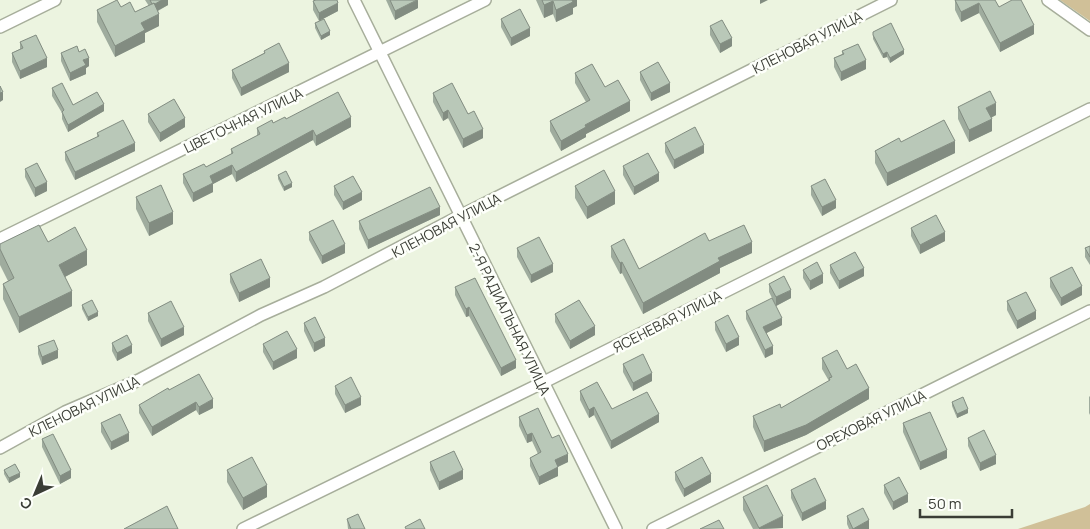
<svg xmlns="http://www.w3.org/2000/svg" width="1090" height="529" viewBox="0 0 1090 529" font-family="Manrope,sans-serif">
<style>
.green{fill:#d0c098}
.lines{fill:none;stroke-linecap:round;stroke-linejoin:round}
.minor-casing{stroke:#a7ae9b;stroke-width:14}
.minor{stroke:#fff;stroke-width:11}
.wall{fill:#9fac9e}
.shaded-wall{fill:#828c81}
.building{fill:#b9c8b8;stroke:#828c81}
.labels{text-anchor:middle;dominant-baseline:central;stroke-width:5;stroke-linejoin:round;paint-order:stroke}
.street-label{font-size:14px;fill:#3a3d35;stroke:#fdfffa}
</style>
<rect width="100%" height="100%" fill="#ecf4e0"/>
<g class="green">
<path d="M1060,0H1090V21Z"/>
<path d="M1090,504V529H1018L1085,507Z"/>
</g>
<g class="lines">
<defs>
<g id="minor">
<path d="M354,0L616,529"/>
<path d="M1048,0L1090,30"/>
<path d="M0,27L55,0"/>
<path d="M0,239L485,0"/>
<path d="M0,448L65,412L139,380L261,315L324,287L460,216L891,0"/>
<path d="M243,529L542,383L1090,109"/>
<path d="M653,529L1090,311"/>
</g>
</defs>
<use href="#minor" class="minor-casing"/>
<use href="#minor" class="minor"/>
</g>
<g class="wall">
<path d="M145,0H168V5L158,11L159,26L145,33V42L115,57L97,22V10L121,7L135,12L149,6Z"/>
<path d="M386,0H418V8L395,20Z"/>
<path d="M536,0H577V6L573,8V14L556,22L553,14L544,18Z"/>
<path d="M955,0L999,7L1034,34L1000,52L979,13L961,22L955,10Z"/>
<path d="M313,1L338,11L319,21L313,10Z"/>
<path d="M501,19L530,36L511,46L501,27Z"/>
<path d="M315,23L330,35L321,40L315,28Z"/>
<path d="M710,26L732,46L720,53L710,35Z"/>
<path d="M873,32L904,54L890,63L887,57L883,58L873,39Z"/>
<path d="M20,42L47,67L20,79L12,62V53L20,49Z"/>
<path d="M264,51L289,72L241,96L232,78V70L264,53Z"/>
<path d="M842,51L866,69L841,81L834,67V58L842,54Z"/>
<path d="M79,52L89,66L86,68V74L70,81L61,61V53Z"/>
<path d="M640,72L670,92L651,101L640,80Z"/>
<path d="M575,73L605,87L630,111L586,134V137L561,151L550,131V121L586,102L575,83Z"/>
<path d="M52,88L73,105L104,111L68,132L62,119V113L52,96Z"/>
<path d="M433,93L468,114L483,138L463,148L448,118L443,121L433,102Z"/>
<path d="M958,107L996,115L991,118L992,131L969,142L958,119Z"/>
<path d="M148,114L185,127L160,142L148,122Z"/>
<path d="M286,119L351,127L316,146L313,140L236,182L232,174L213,184V192L193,202L183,183V174L206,167L231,154V149L257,136V128Z"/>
<path d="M97,133L135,151L75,180L65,160V152L97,137Z"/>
<path d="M901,142L955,153L887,186L875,163V151Z"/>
<path d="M665,143L704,153L674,169L665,152Z"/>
<path d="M623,166L659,181L634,195L623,175Z"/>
<path d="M25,169L47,191L35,197L25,177Z"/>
<path d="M278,175L292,187L284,191L278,179Z"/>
<path d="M334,186L362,200L343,210L334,195Z"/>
<path d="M575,186L615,204L587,219L575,198Z"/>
<path d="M811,186L836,208L822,216L811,195Z"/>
<path d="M136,197L173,224L149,236L136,209Z"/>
<path d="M440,215L368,249L359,229V221Z"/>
<path d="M911,228L945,241L920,254L911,236Z"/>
<path d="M309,232L345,253L322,264L309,240Z"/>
<path d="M709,241L752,253L720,268V273L643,314L622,273L620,274L611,257V246L639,269Z"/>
<path d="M48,242L87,265L65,277L72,306L19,333L3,299V284L8,281L0,265V244Z"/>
<path d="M1090,246V265L1085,257V248Z"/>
<path d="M517,248L553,272L531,283L517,257Z"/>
<path d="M830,265L864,276L839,289L830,273Z"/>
<path d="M803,270L823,283L810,290L803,278Z"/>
<path d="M230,274L270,287L239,302L230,282Z"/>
<path d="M1050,278L1082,295L1061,306L1050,287Z"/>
<path d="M769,284L791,298L776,306L769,292Z"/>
<path d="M455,287L516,368L501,376L469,316L466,317L455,295Z"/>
<path d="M1007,301L1036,319L1017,329L1007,310Z"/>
<path d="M82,305L98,316L88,321L82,309Z"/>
<path d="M746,311L782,325L766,333L773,354L765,358L746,319Z"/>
<path d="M148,313L184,335L161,347L148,321Z"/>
<path d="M555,314L595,335L570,349L555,322Z"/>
<path d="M715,322L739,345L726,352L715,330Z"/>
<path d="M304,323L325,346L314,352L304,331Z"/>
<path d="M112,343L132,353L117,361L112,351Z"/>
<path d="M263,344L297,358L273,370L263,352Z"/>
<path d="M38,346L58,358L42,365L38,354Z"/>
<path d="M822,358L847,369L869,399L806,435L764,452L753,427V416L781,408L829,381L822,369Z"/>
<path d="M623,364L652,381L633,391L623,372Z"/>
<path d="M335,386L361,405L345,413L335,394Z"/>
<path d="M169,390L213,408L199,415L196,410L152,436L139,413V405Z"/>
<path d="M580,391L612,409L659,422L611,449L594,415L589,418L580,400Z"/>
<path d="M1090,396V415L1089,413V397Z"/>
<path d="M952,402L968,413L957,418L952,406Z"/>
<path d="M519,417L552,438L568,462L558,467V476L539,485L530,466V458L538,454L532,441L527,443L519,426Z"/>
<path d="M101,423L129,441L111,450L101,432Z"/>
<path d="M903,423L947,458L920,470L903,432Z"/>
<path d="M968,438L996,464L980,471L968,446Z"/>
<path d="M42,439L71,478L60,484L42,447Z"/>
<path d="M430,462L463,479L439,490L430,470Z"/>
<path d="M4,470L20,477L9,483L4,474Z"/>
<path d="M227,470L267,497L243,510L227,482Z"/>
<path d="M675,472L711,482L684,497L675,480Z"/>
<path d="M884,485L908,502L893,510L884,493Z"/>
<path d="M791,490L826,509L802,521L791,498Z"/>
<path d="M743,497L783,528L753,529L743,510Z"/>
<path d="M847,516L869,529H849L847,524Z"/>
<path d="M347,519L365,529H348Z"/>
</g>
<g class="shaded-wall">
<path d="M162,0H168V5L153,13V5Z"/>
<path d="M418,0V8L395,20V11Z"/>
<path d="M570,0H577V6L573,8V14L556,22V10Z"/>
<path d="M760,0H768L760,4Z"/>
<path d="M553,1V14L544,18V5Z"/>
<path d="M338,3V11L319,21V13Z"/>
<path d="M979,3V13L961,22V12Z"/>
<path d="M159,14V26L145,33V42L115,57V46L141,23Z"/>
<path d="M1034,25V34L1000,52V43Z"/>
<path d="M530,28V36L511,46V38Z"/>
<path d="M330,31V35L321,40V36Z"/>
<path d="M732,38V46L720,53V44Z"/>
<path d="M904,50V54L890,63V58Z"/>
<path d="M887,52V57L883,58V54Z"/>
<path d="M47,58V67L20,79V71Z"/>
<path d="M89,58V66L86,68V74L70,81V73L83,60Z"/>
<path d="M866,60V69L841,81V72Z"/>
<path d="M289,63V72L241,96V88Z"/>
<path d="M670,83V92L651,101V93Z"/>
<path d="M3,92V100L0,102V93Z"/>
<path d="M630,101V111L586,134V137L561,151V141L585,125Z"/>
<path d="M996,103V115L986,120V108Z"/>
<path d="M104,104V111L68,132V125Z"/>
<path d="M448,110V118L443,121V113Z"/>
<path d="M351,117V127L316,146V136Z"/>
<path d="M185,118V127L160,142V133Z"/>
<path d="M992,119V131L969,142V130Z"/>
<path d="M483,129V138L463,148V139Z"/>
<path d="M313,130V140L236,182V172Z"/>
<path d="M955,141V153L887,186V173Z"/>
<path d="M135,143V151L75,180V172Z"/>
<path d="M704,145V153L674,169V160Z"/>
<path d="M232,165V174L213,184V192L193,202V193L210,176Z"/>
<path d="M659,173V181L634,195V187Z"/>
<path d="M47,182V191L35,197V188Z"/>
<path d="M292,183V187L284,191V187Z"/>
<path d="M615,191V204L587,219V207Z"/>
<path d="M362,192V200L343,210V202Z"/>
<path d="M836,200V208L822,216V207Z"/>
<path d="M440,207V215L368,249V240Z"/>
<path d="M173,212V224L149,236V223Z"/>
<path d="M945,232V241L920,254V245Z"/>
<path d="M752,242V253L720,268V273L643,314V303L718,258Z"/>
<path d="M345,244V253L322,264V256Z"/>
<path d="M87,250V265L59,280V265Z"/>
<path d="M622,262V273L620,274V263Z"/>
<path d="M553,264V272L531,283V275Z"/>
<path d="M864,268V276L839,289V281Z"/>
<path d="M823,274V283L810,290V281Z"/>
<path d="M270,278V287L239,302V293Z"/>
<path d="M1082,286V295L1061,306V298Z"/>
<path d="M791,290V298L776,306V297Z"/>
<path d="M72,291V306L19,333V317Z"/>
<path d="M469,307V316L466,317V309Z"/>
<path d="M1036,311V319L1017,329V321Z"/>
<path d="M98,312V316L88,321V317Z"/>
<path d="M782,318V325L763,335V327Z"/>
<path d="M595,326V335L570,349V341Z"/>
<path d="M184,327V335L161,347V339Z"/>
<path d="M739,337V345L726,352V344Z"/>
<path d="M325,338V346L314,352V343Z"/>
<path d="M132,345V353L117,361V353Z"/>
<path d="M773,346V354L765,358V350Z"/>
<path d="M297,349V358L273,370V362Z"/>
<path d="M58,350V358L42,365V357Z"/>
<path d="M516,360V368L501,376V368Z"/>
<path d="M652,373V381L633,391V383Z"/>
<path d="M869,388V399L806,435L764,452V441Z"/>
<path d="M361,397V405L345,413V405Z"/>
<path d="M213,399V408L199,415V407Z"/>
<path d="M196,402V410L152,436V427Z"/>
<path d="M594,407V415L589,418V410Z"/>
<path d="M968,409V413L957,418V414Z"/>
<path d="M659,414V422L611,449V441Z"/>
<path d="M129,433V441L111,450V442Z"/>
<path d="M532,433V441L527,443V435Z"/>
<path d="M947,450V458L920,470V462Z"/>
<path d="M568,454V462L555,468V460Z"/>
<path d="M996,455V464L980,471V463Z"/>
<path d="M558,467V476L539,485V477Z"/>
<path d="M71,470V478L60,484V476Z"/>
<path d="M463,470V479L439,490V482Z"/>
<path d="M20,473V477L9,483V478Z"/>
<path d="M711,474V482L684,497V489Z"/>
<path d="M267,485V497L243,510V498Z"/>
<path d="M908,494V502L893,510V502Z"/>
<path d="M826,501V509L802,521V513Z"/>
<path d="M783,516V528L759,529V528Z"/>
<path d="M869,520V529H853Z"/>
</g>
<g class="building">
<path d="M117,0L121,7L130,2L135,12L154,3L159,14L141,23L145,30L115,46L97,10Z"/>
<path d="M150,0H162L155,4L154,3L152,4Z"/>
<path d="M316,0H337L338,3L319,13L313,1Z"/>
<path d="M390,0H417L395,11Z"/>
<path d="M542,0H572L573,2L556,10L553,1L544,5Z"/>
<path d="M955,0H995L999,7L1012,0H1021L1034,25L1000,43L979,3L961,12Z"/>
<path d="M520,9L530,28L511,38L501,19Z"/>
<path d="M324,19L330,31L321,36L315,23Z"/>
<path d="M722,20L732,38L720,44L710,26Z"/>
<path d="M891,23L904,50L890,58L887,52L883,54L873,35V32Z"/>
<path d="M36,35L47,58L20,71L12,53L23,48L20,42Z"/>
<path d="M279,43L289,63L241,88L232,70L265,53L264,51Z"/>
<path d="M858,44L866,60L841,72L834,58L844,54L842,51Z"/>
<path d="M77,46L79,52L85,49L89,58L83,60L86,65L70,73L61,53Z"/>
<path d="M658,62L670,83L651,93L640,72Z"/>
<path d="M592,64L605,87L618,80L630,101L585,125L586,127L561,141L550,121L590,100L575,73Z"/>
<path d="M62,83L73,105L97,92L104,104L68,125L62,112L64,110L52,88Z"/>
<path d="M452,83L468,114L474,111L483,129L463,139L448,110L443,113L433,93Z"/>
<path d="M0,86L3,92L0,93Z"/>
<path d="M990,91L996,103L986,108L992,119L969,130L958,107Z"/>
<path d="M338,92L351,117L316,136L313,130L236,172L232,165L210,176L213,183L193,193L183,174L204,164L206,167L233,153L231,149L260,134L257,128L272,120L273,123L285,117L286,119Z"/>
<path d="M174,99L185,118L160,133L148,114Z"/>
<path d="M123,120L135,143L75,172L65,152L99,136L97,133Z"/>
<path d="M944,120L955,141L887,173L875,151L899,138L901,142Z"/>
<path d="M695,127L704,145L674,160L665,143Z"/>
<path d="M648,153L659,173L634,187L623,166Z"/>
<path d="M37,163L47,182L35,188L25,169Z"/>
<path d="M604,170L615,191L587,207L575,186Z"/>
<path d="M286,171L292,183L284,187L278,175Z"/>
<path d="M353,176L362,192L343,202L334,186Z"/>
<path d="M825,179L836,200L822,207L811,186Z"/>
<path d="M161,185L173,212L149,223L136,197Z"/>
<path d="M430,187L440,207L368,240L359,221Z"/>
<path d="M936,215L945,232L920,245L911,228Z"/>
<path d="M333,220L345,244L322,256L309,232Z"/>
<path d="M39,225L48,242L75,227L87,250L59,265L72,291L19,317L3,284L14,278L0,249V244Z"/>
<path d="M744,225L752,242L718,258L720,261L643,303L622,262L620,263L611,246L624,239L639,269L705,233L709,241Z"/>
<path d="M539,237L553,264L531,275L517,248Z"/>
<path d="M1090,246V257L1085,248Z"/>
<path d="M855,252L864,268L839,281L830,265Z"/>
<path d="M261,259L270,278L239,293L230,274Z"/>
<path d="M817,262L823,274L810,281L803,270Z"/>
<path d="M1072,267L1082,286L1061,298L1050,278Z"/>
<path d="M784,276L791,290L776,297L769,284Z"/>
<path d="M475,278L516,360L501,368L469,307L466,309L455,287Z"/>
<path d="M1026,292L1036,311L1017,321L1007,301Z"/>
<path d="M772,298L782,318L763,327L773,346L765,350L746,311Z"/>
<path d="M92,300L98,312L88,317L82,305Z"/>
<path d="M579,300L595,326L570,341L555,314Z"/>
<path d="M171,301L184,327L161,339L148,313Z"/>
<path d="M728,315L739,337L726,344L715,322Z"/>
<path d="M315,317L325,338L314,343L304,323Z"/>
<path d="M287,331L297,349L273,362L263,344Z"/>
<path d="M127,335L132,345L117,353L112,343Z"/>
<path d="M54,340L58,350L42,357L38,346Z"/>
<path d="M837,350L847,369L856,364L869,388L806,425L764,441L753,416L780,404L781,408L830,380L829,378L832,377L822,358Z"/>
<path d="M643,354L652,373L633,383L623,364Z"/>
<path d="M199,374L213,399L199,407L196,402L152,427L139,405L168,388L169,390Z"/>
<path d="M351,377L361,397L345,405L335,386Z"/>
<path d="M597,382L612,409L647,392L659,414L611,441L594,407L589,410L580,391Z"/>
<path d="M963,397L968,409L957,414L952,402Z"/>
<path d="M538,408L552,438L559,435L568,454L555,460L558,467L539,477L530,458L541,452L532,433L527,435L519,417Z"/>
<path d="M930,412L947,450L920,462L903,423Z"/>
<path d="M120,414L129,433L111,442L101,423Z"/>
<path d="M984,430L996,455L980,463L968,438Z"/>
<path d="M53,434L71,470L60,476L42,439Z"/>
<path d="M454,451L463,470L439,482L430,462Z"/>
<path d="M252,457L267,485L243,498L227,470Z"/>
<path d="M702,457L711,474L684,489L675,472Z"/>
<path d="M15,464L20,473L9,478L4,470Z"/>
<path d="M899,477L908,494L893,502L884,485Z"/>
<path d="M815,478L826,501L802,513L791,490Z"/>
<path d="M767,485L783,516L759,528L743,497Z"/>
<path d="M167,506L178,529H124Z"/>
<path d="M863,508L869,520L853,529L847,516Z"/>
<path d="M358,514L365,529H351L347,519Z"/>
<path d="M420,519L425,529H406L405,527Z"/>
<path d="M719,520L724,529H700Z"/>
</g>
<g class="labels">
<g class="street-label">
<text transform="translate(807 42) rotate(-27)">КЛЕНОВАЯ УЛИЦА</text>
<text transform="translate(243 120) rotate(-26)">ЦВЕТОЧНАЯ УЛИЦА</text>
<text transform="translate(446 225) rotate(-28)">КЛЕНОВАЯ УЛИЦА</text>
<text transform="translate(510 319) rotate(64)">2-Я РАДИАЛЬНАЯ УЛИЦА</text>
<text transform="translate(667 321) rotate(-27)">ЯСЕНЕВАЯ УЛИЦА</text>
<text transform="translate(84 406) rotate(-26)">КЛЕНОВАЯ УЛИЦА</text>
<text transform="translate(871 420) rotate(-26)">ОРЕХОВАЯ УЛИЦА</text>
</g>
</g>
<g transform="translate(35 494) rotate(224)" stroke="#fdfffa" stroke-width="4" paint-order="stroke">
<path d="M0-4L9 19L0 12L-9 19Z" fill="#3a3d35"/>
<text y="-8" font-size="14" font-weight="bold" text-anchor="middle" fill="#3a3d35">С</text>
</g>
<path d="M920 509v8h92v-8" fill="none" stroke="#3a3d35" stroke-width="2.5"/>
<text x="928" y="509" font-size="15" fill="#3a3d35" stroke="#fdfffa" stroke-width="4" paint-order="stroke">50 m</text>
</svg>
